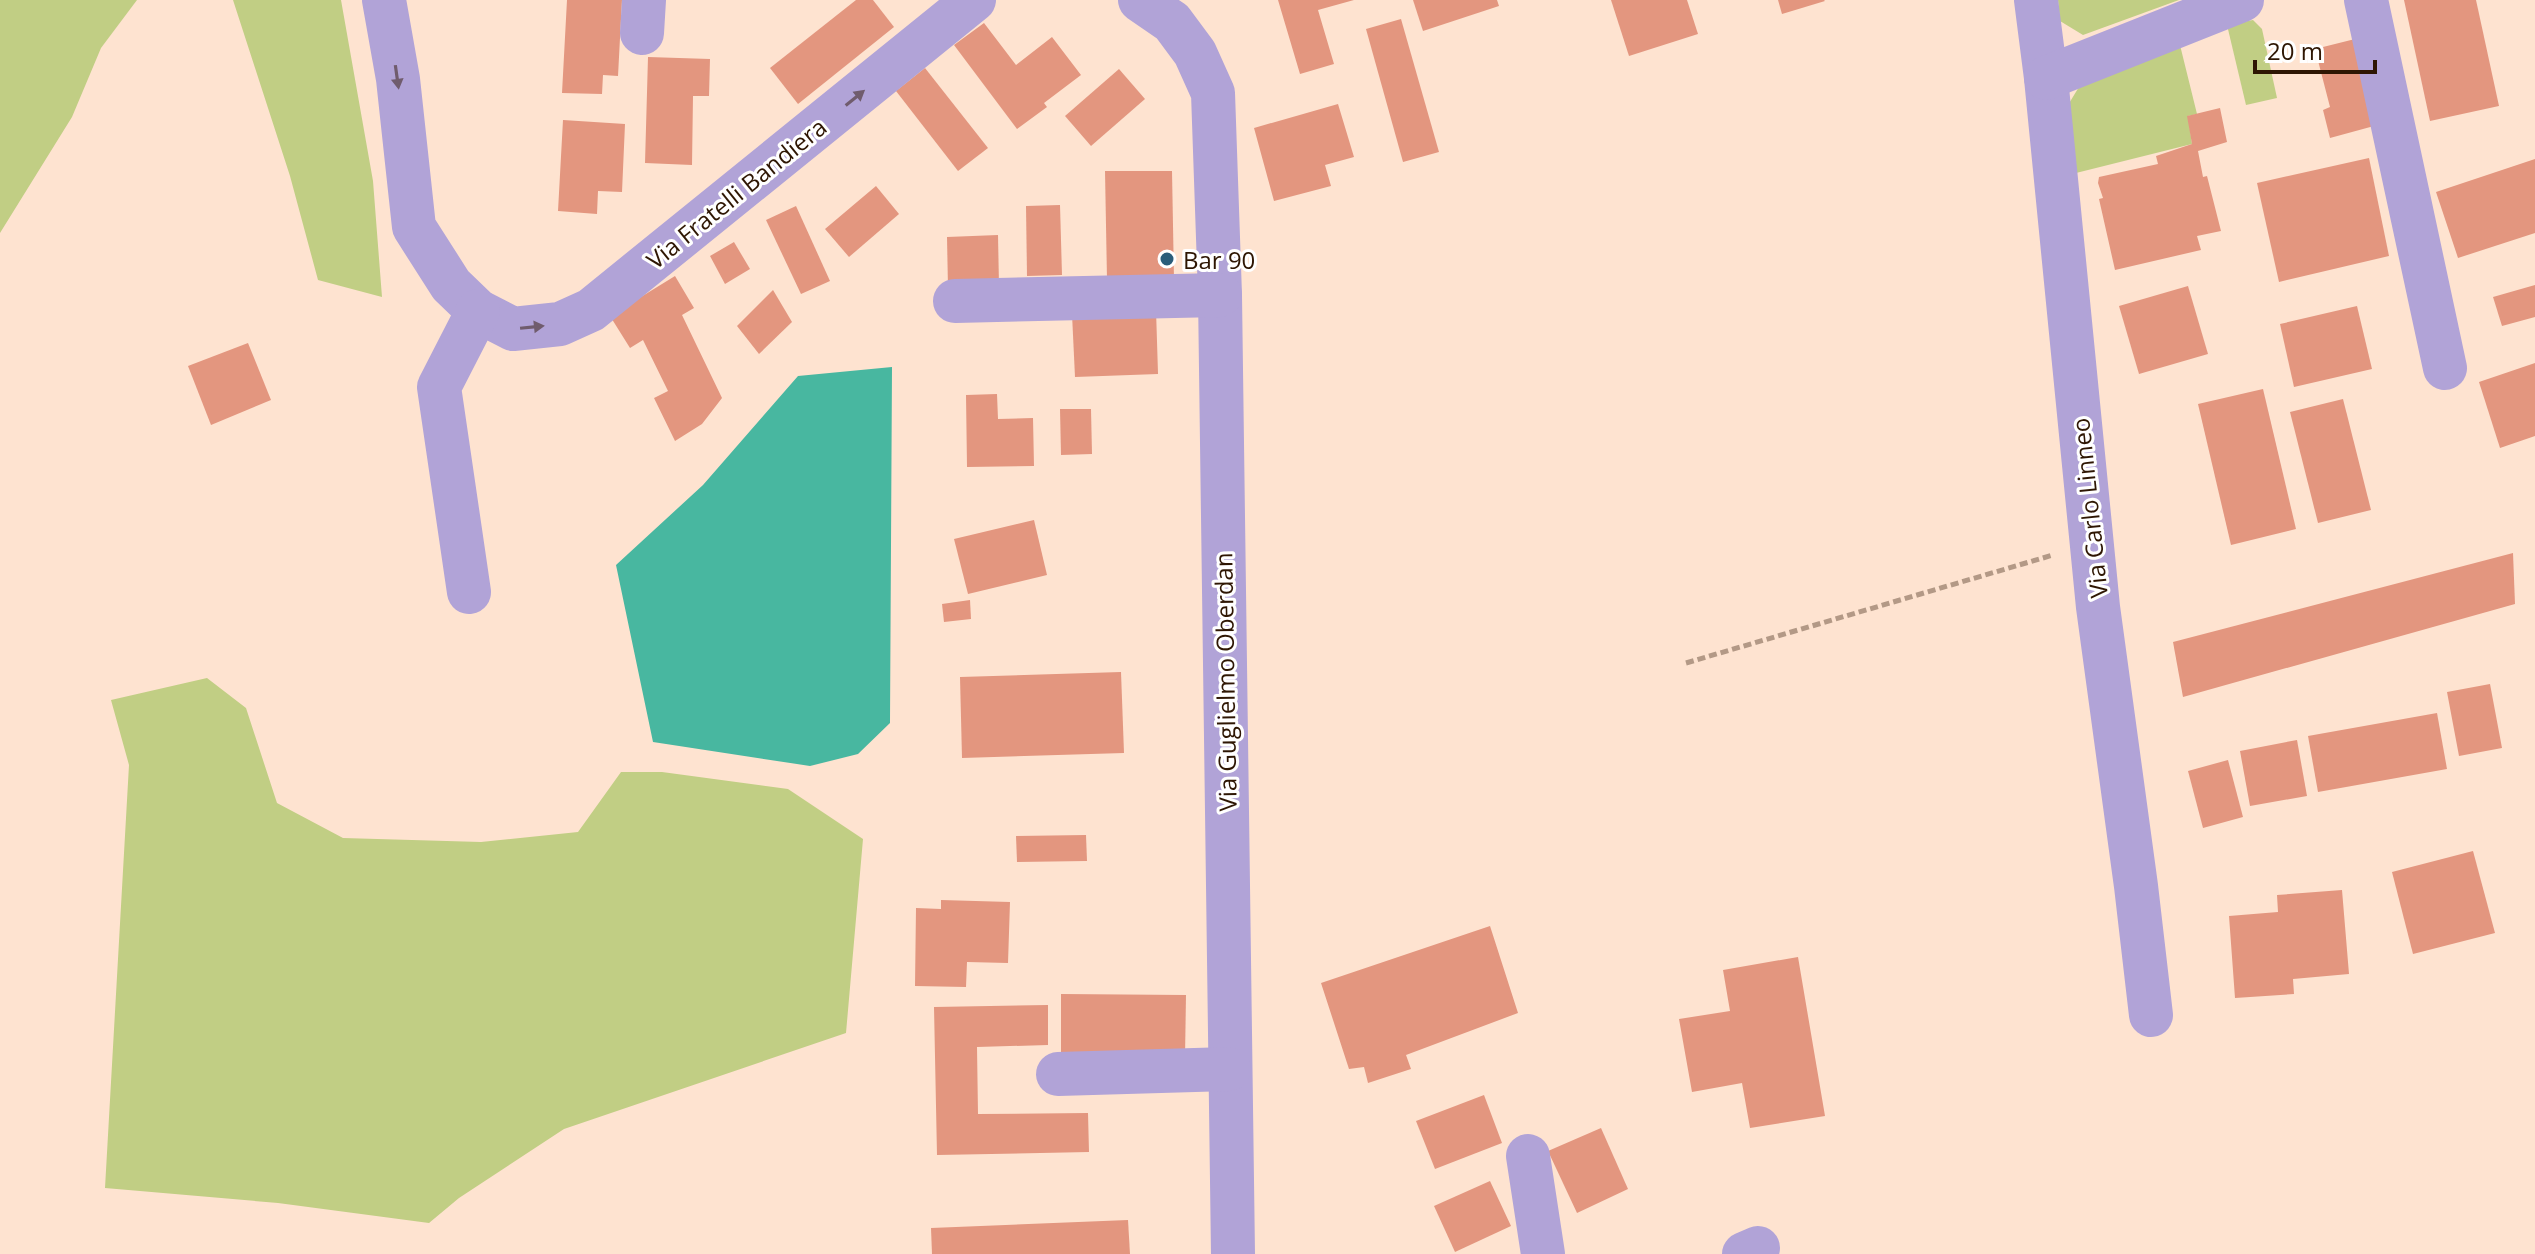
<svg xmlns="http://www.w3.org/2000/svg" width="2535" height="1254" viewBox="0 0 2535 1254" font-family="'Open Sans',sans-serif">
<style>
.green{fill:#c1ce84}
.water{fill:#48b7a0}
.building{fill:#e3967f}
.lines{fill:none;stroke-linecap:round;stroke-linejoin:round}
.path{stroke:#b39986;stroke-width:5;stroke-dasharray:8 4;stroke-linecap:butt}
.minor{stroke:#b1a3d7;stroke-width:44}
.oneway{fill:#705c6d}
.poi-dot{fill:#2a5d7a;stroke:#fff;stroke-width:3}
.labels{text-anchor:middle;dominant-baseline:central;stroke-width:6;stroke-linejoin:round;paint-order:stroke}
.street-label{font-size:24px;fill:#2e1603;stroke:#fff}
.poi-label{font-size:24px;fill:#2e1603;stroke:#fff;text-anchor:start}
</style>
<rect width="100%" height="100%" fill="#fee3d0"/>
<g class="green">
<path d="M0,0H137L101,48L72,117L0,233Z"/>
<path d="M233,0H341L373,181L382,297L318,280L290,176Z"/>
<path d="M2058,0H2179L2083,35L2060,21Z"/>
<path d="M2253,20L2262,29L2277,98L2246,105L2227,25Z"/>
<path d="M2179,41L2197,114L2188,116L2192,144L2076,173L2065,110L2088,72Z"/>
<path d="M207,678L246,708L277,803L343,838L481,842L578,832L621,772H662L788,789L863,839L846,1033L564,1129L459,1198L429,1223L278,1203L105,1188L129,765L111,700Z"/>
</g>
<path class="water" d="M892,367L890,723L858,754L810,766L653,742L616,565L703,485L798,376Z"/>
<g class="building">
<path d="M567,0H622L618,76L603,75L602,94L562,93Z"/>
<path d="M856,0H873L894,27L798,104L770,68Z"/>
<path d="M1278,0H1354L1318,10L1334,64L1300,74Z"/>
<path d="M1413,0H1497L1499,6L1423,31Z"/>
<path d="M1611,0H1687L1698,34L1629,56Z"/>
<path d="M1778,0H1824L1825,1L1782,14Z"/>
<path d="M2404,0H2476L2499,106L2430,121Z"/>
<path d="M1401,19L1439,152L1403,162L1366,29Z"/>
<path d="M984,23L1016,65L1052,37L1081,75L1044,103L1047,107L1017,129L954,45Z"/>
<path d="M2355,39L2374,126L2330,138L2323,110L2330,107L2315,49Z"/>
<path d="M648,57L710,59L709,96H693L692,165L645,163Z"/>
<path d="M925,68L988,148L958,171L896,91Z"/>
<path d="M1119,69L1145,99L1091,146L1065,116Z"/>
<path d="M1338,104L1354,157L1325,165L1331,186L1274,201L1254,128Z"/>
<path d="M2220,108L2227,142L2198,151L2203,177L2207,176L2221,231L2197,236L2201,250L2115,270L2099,199L2103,198L2098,183L2099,177L2158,164L2156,156L2192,144L2187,116Z"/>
<path d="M563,120L625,124L622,192L598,191L597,214L558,211Z"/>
<path d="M2369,158L2389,256L2279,282L2257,183Z"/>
<path d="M2535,159V233L2458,258L2436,192Z"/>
<path d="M1105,171H1172L1174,279H1107Z"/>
<path d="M876,186L899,214L849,257L825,229Z"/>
<path d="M1060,205L1062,275L1027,276L1026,206Z"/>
<path d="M796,206L830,281L801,294L766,220Z"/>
<path d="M998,235L999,286L948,288L947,237Z"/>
<path d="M734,242L750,269L725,284L710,256Z"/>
<path d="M675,276L694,308L682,315L722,398L702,424L675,441L654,398L668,391L643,340L630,348L610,316Z"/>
<path d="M2535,285V317L2502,326L2493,297Z"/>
<path d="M2188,286L2208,354L2139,374L2119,306Z"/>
<path d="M773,290L792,322L759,354L737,326Z"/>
<path d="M2357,306L2372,369L2294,387L2280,324Z"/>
<path d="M1156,310L1158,374L1075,377L1072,314Z"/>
<path d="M248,343L271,400L211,425L188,366Z"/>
<path d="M2535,363V436L2500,448L2479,382Z"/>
<path d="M2263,389L2296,529L2231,545L2198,404Z"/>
<path d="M997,394L998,419L1033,418L1034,466L967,467L966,395Z"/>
<path d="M2343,399L2371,510L2318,523L2290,412Z"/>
<path d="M1060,409H1091L1092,454L1061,455Z"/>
<path d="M1034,520L1047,575L968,594L954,539Z"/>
<path d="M2513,553L2515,604L2183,697L2173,642Z"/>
<path d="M970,600L971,619L944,622L942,604Z"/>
<path d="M1121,672L1124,753L962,758L960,677Z"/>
<path d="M2490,684L2502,748L2459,756L2447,692Z"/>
<path d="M2437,713L2447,769L2318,792L2308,736Z"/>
<path d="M2297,740L2307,796L2250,806L2240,751Z"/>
<path d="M2228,760L2243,817L2203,828L2188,771Z"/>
<path d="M1086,835L1087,861L1017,862L1016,836Z"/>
<path d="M2473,851L2495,933L2413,954L2392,872Z"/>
<path d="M2342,890L2349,974L2293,979L2294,994L2235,998L2229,916L2278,912L2277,895Z"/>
<path d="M941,900L1010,902L1008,963L967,962L966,987L915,986L916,908L941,909Z"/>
<path d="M1490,926L1518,1013L1406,1055L1411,1069L1368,1083L1364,1067L1349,1069L1321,983Z"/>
<path d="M1798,957L1825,1116L1750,1128L1742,1083L1692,1092L1679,1019L1730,1011L1723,970Z"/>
<path d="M1061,994L1186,995L1185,1058H1061Z"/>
<path d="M1048,1005V1045L977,1047L978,1114L1088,1113L1089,1152L937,1155L934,1007Z"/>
<path d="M1484,1095L1502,1143L1435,1169L1416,1121Z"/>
<path d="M1601,1128L1628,1189L1577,1213L1548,1151Z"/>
<path d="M1490,1181L1511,1226L1455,1252L1434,1206Z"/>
<path d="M1128,1220L1130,1254H932L931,1228Z"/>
</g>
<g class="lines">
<path class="path" d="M1686,663L2053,555"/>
<g class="minor">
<path d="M384,0L398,79L414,227L451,285L478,311L513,329L560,324L591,310L974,0"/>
<path d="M1140,0L1172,22L1195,53L1213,93L1220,295L1233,1254"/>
<path d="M2036,0L2046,78L2098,607L2136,886L2151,1015"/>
<path d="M2366,0L2445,368"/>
<path d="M642,33L644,0"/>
<path d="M2046,78L2242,0"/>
<path d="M955,301L1220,295"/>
<path d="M469,592L439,387L478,311"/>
<path d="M1058,1074L1229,1069"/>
<path d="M1528,1156L1543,1254"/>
<path d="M1744,1254L1758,1248"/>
</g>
</g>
<defs><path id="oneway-solid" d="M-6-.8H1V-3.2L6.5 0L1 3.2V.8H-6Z" transform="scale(2)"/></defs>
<g class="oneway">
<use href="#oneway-solid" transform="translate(397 77) rotate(82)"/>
<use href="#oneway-solid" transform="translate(855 98) rotate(-39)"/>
<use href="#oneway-solid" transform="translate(532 327) rotate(-6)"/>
</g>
<circle class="poi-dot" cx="1167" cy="259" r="8"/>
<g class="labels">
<g class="street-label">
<text transform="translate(736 193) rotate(-39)">Via Fratelli Bandiera</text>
<text transform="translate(2089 508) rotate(-96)">Via Carlo Linneo</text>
<text transform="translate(1225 682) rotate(-91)">Via Guglielmo Oberdan</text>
</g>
<g class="poi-label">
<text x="1183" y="259">Bar 90</text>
</g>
</g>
<path d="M2255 60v12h120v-12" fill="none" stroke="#2e1603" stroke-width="4"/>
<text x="2267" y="60" font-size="24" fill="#2e1603" stroke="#ffffff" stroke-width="6" paint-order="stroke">20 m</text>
</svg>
